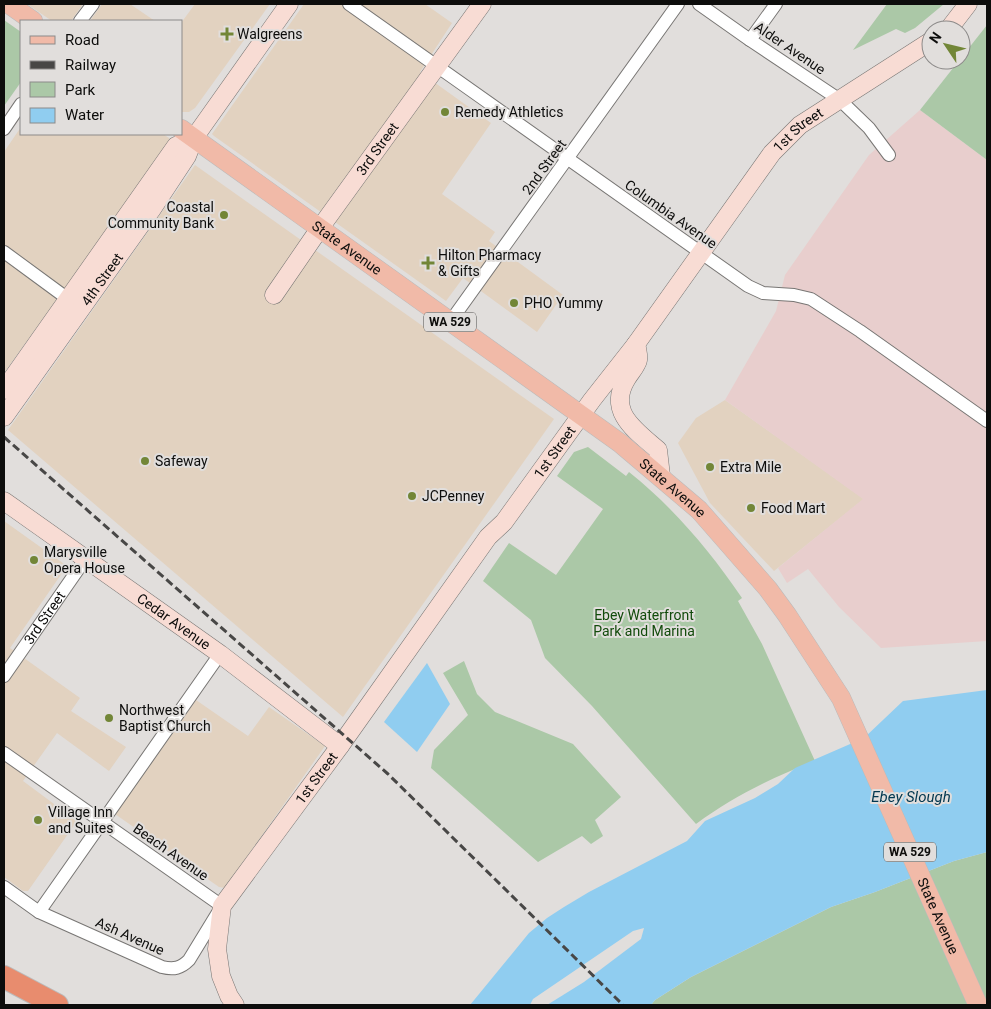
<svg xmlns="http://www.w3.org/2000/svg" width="991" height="1009" viewBox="0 0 991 1009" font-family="Roboto,sans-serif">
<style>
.commercial{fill:#e2d2c0}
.industrial{fill:#e8cecd}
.green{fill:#abc8a7}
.water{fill:#90cdf0}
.pier{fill:#e1dedc}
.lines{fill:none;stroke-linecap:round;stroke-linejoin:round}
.street-casing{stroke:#787674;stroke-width:14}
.secondary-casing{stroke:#787674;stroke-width:19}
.primary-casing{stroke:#bbb;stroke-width:20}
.highway-casing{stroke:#bbb;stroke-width:24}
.street{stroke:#fff;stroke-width:12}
.secondary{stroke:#f8dcd4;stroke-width:18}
.primary{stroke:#f1baa8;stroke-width:19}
.highway{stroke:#e88c6e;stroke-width:22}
.rail{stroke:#484746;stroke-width:3;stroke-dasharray:8 4;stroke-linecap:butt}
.poi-dot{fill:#728637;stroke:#e1dedc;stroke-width:2}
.labels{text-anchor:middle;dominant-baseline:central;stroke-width:4;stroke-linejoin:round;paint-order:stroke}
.shield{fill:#e1dedc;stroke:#4d4c4a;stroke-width:1}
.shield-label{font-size:12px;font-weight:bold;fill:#0d0d0c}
.poi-label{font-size:14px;fill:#0d0d0c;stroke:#e1dedc;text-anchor:start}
.street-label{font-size:14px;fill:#0d0d0c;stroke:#e1dedc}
.park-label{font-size:14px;fill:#124b0b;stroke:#e1dedc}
.water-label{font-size:15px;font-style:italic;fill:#02374f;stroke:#e1dedc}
</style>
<rect width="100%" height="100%" fill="#e1dedc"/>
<g class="commercial">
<path d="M27,4H83L71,21H52Z"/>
<path d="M102,4H130L155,21H90Z"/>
<path d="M195,4H270L195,108L189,112H181V23Z"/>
<path d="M304,4H425L452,23L420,72L491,123L442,194L495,232L489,241L563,295L537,332L463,278L446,301L214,136L212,134Z"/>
<path d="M21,127V134H163L169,138L170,142L4,373V152Z"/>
<path d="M195,165L554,419L343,717L8,430Z"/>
<path d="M725,400L864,499L774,571L710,503L678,443L696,418Z"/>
<path d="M4,521L67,566L10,648L80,698L71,711L126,747L109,771L57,733L23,781L77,821L28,891H23L4,877Z"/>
<path d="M196,700L248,736L269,707L325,746L225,888L219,887L115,814Z"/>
</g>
<path class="industrial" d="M920,110L987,160V641L881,648L839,607L808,569L787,583L778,568L863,499L725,400L776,311L785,275L869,155Z"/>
<g class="green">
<path d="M887,4H944L915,28L905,33L896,29L853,50Z"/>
<path d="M4,20L21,32V82L4,106Z"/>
<path d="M987,25V160L920,110Z"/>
<path d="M588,447L626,476L629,472C674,508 710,551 742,598L738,601L762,644L815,761C773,777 733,797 696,824L592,706L545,658L531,620L483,581L509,543L556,575L603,509L557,476L574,452Z"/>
<path d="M464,661L477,694L495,712L573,744L621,797L595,820L603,836L591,844L582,836L538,862L431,768L434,750L468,715L443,673Z"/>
<path d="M987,852V1005H651L655,1000L691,977L831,907L875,892L954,861Z"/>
</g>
<g class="water">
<path d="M427,663L450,704L417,752L384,722Z"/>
<path d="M987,690V852L954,861L875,892L831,907L691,977L655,1000L651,1005H470L529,933L547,918L564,907L589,892L687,841L705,821L755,798L778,784L795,768L864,738L903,701Z"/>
</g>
<path class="pier" d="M644,928L641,939L584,982L547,1005H530L533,999L633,931Z"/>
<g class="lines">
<defs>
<g id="street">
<path d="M349,4L748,286L763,293L794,295L811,299L860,331L987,421"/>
<path d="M699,4L750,40L840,100L869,128L889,155"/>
<path d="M80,21L93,4"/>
<path d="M750,40L776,4"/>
<path d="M4,129L21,104"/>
<path d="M4,252L68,299"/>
<path d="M450,322L678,4"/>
<path id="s1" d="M4,676L86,558"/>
<path d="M4,753L222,906L189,960C181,968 174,970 162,967L39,912L4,887"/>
<path d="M39,912L220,654"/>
</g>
<g id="secondary">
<path d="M948,30L968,4"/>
<path id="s2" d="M274,295L320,228L482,4"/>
<path d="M636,344C637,348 639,356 638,360C637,366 629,374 626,380C607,412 636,431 658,450L661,476"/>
<path d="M4,390L176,146L194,138"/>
<path id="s3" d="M4,417L152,209L187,156L194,138L289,4"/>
<path id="s4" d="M4,501L220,654L340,746"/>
<path id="s5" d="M235,1005L229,996L221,976L217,949L222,906L340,746L488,537L504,522L592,400L636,344L772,153L800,125L931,41"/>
</g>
<g id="primary">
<path d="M9,4L33,21"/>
<path id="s6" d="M181,129L620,443L699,510L768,589L787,615L841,698L978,1005"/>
</g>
<path id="highway" d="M4,977L57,1005"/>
</defs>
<use href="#street" class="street-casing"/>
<use href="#secondary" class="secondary-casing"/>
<use href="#primary" class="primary-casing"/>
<use href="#highway" class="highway-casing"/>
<use href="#street" class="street"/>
<use href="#secondary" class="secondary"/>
<use href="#primary" class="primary"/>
<use href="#highway" class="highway"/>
<path class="rail" d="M4,437L388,774L623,1005"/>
</g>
<g class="poi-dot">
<path d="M224.5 26.5h5v5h5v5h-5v5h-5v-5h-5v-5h5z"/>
<circle cx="445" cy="112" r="5"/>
<circle cx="224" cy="215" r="5"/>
<path d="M425.5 255.5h5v5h5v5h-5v5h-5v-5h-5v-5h5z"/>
<circle cx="514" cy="303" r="5"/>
<circle cx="145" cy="461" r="5"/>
<circle cx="710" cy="467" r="5"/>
<circle cx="412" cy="496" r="5"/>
<circle cx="751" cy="508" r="5"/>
<circle cx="34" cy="560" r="5"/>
<circle cx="109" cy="718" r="5"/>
<circle cx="38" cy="820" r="5"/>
</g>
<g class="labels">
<g class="shield">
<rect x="424" y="312.5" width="52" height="19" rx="4"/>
<rect x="884" y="842.5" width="52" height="19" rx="4"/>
</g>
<g class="shield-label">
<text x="450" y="322">WA 529</text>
<text x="910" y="852">WA 529</text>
</g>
<g class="poi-label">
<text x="237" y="34">Walgreens</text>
<text x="455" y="112">Remedy Athletics</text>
<text x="214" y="207" text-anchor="end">Coastal<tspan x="214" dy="16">Community Bank</tspan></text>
<text x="438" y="255">Hilton Pharmacy<tspan x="438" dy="16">&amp; Gifts</tspan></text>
<text x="524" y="303">PHO Yummy</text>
<text x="155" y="461">Safeway</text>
<text x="720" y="467">Extra Mile</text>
<text x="422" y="496">JCPenney</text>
<text x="761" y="508">Food Mart</text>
<text x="44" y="552">Marysville<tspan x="44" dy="16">Opera House</tspan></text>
<text x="119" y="710">Northwest<tspan x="119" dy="16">Baptist Church</tspan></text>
<text x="48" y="812">Village Inn<tspan x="48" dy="16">and Suites</tspan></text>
</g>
<g class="street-label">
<text transform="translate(790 48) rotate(34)">Alder Avenue</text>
<text stroke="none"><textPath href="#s5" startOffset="1071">1st Street</textPath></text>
<text stroke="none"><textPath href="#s2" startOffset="179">3rd Street</textPath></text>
<text transform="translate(544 167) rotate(-54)">2nd Street</text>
<text transform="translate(671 214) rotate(35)">Columbia Avenue</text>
<text stroke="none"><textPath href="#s6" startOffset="204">State Avenue</textPath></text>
<text stroke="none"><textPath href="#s3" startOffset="169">4th Street</textPath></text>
<text stroke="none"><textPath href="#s5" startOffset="666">1st Street</textPath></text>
<text stroke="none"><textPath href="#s6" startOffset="609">State Avenue</textPath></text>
<text stroke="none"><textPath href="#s1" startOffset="71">3rd Street</textPath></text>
<text stroke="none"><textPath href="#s4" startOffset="208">Cedar Avenue</textPath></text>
<text stroke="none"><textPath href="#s5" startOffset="262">1st Street</textPath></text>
<text transform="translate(171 852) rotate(35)">Beach Avenue</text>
<text stroke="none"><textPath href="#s6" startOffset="1118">State Avenue</textPath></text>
<text transform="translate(130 936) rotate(24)">Ash Avenue</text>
</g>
<g class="park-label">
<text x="644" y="615">Ebey Waterfront<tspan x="644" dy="16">Park and Marina</tspan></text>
</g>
<g class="water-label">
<text x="911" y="797">Ebey Slough</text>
</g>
</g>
<rect width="991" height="1009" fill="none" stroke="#0d0d0c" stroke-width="10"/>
<rect x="20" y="20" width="162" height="115" fill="#e1dedc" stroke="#8c8a89"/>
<rect x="30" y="36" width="25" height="8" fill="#f1baa8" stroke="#8c8a89"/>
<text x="65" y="45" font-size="15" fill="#0d0d0c">Road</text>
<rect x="30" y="61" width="25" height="8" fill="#484746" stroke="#8c8a89"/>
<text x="65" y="70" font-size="15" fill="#0d0d0c">Railway</text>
<rect x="30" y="82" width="25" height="15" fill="#abc8a7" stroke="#8c8a89"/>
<text x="65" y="95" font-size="15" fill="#0d0d0c">Park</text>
<rect x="30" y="108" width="25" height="15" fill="#90cdf0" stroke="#8c8a89"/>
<text x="65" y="120" font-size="15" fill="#0d0d0c">Water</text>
<g transform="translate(946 45) rotate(305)"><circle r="24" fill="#e1dedc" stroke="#8c8a89"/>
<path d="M0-4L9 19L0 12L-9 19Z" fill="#728637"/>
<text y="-8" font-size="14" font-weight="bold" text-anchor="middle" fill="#0d0d0c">N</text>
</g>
</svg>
